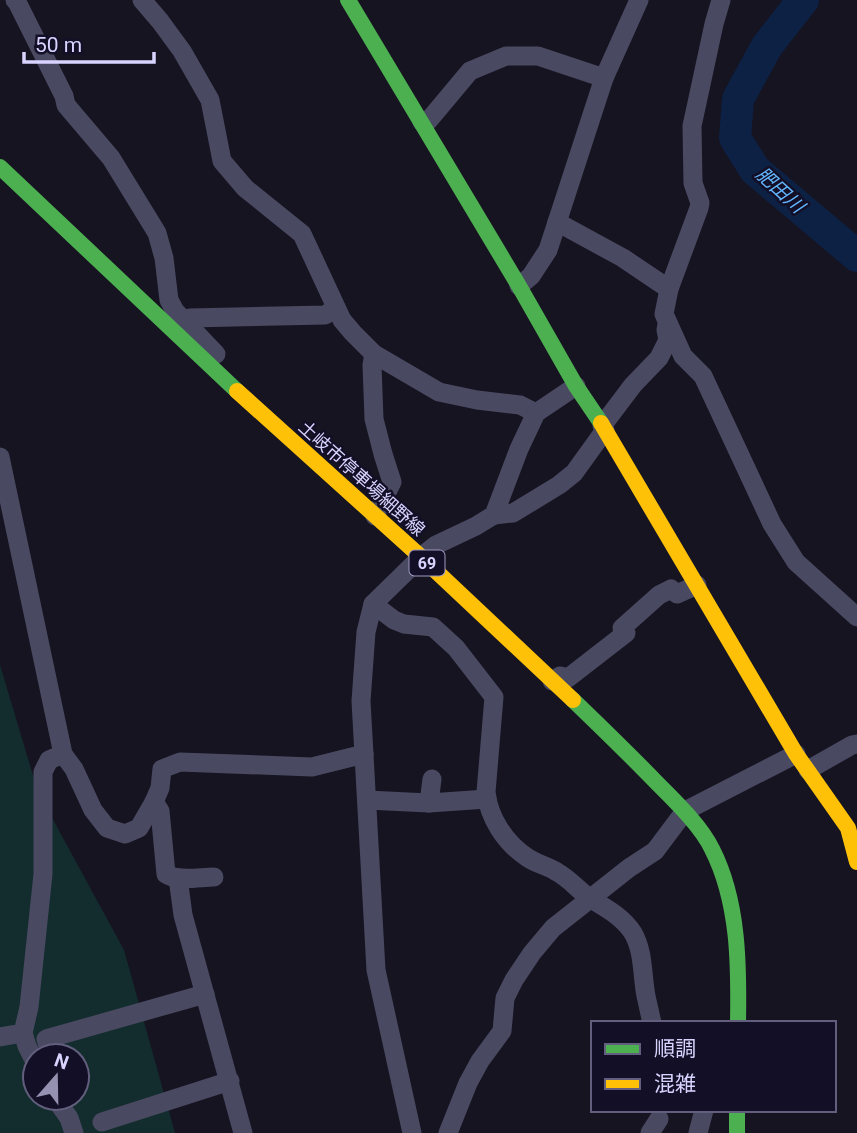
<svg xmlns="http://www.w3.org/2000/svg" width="857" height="1133" viewBox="0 0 857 1133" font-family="Roboto,'Noto Sans JP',sans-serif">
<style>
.green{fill:#132c2d;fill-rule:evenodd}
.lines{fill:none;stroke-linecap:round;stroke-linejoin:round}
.river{stroke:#0d2144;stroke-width:32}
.street{stroke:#4a4962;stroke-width:19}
.fast{stroke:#4caf50;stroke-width:16}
.slow{stroke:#ffc107;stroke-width:16}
.labels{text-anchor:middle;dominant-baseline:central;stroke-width:5;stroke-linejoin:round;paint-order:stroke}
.shield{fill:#130f26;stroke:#9e99be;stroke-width:2}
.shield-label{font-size:16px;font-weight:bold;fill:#d9d4ff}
.street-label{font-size:18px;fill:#d9d4ff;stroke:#130f26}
.water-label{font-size:19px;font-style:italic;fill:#62b6ff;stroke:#130f26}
</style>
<rect width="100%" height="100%" fill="#161421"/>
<path class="green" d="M0,665L38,792L124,950L175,1133H0ZM35,1056H77V1098H35Z"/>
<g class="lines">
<path class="river" d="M803,0L767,46L738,99L735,138L755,170L857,256"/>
<g class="street">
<path d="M15,0L17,2L64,96L66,105L111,158L157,233L164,258L169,300L175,311L216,354"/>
<path d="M142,0L160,21L182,51L210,100L222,161L245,188L302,234L342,320L353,333L374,354L439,392L477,400L520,405L536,413"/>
<path d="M422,122L429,120L470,71L506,56H538L604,78"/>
<path d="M557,222L623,258L669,289L664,314L683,356L703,376L772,524L796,562L857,617"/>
<path d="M519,286L531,276L548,250L604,78L639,0"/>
<path d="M669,289L699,208L700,203L693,183L692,126L714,24L721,0"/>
<path d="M184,320L190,318L325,315L336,308"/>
<path d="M374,354L372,365L374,419L383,454L392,482L375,516"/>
<path d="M602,426L633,385L659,358L668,340L666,330L667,324"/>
<path d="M0,457L63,754L74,769L93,810L107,828L125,834L139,828L154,802L160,788L162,769L180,762L312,767L364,754"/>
<path d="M494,515L513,513L559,485L574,473L605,430"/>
<path d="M373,604L394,620L404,624L433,627L456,648L494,697L486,792C489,818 505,843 528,858C537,864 548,866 557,872C570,879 579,891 591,899C606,908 623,917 633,933C644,952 642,976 646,996C648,1005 650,1014 652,1023"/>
<path d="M552,681L560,676L568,678L626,633L622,628L659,595L671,589L677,594L697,585"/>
<path d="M808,770L852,745L857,744"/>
<path d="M367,800L429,803L432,779"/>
<path d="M154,802L160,811L166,874C178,882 200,877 214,877"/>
<path d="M429,803L487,799"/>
<path d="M178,878L183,915L243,1133"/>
<path d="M23,1033L27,1046L35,1062"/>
<path d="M0,1037L23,1033L29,1007L43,874V772L49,760L63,754"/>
<path d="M51,1056L46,1039L205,994"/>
<path d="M55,1098L69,1118L74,1133"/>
<path d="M102,1122L230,1081"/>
<path d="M412,1133L376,970L361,701L366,632L373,604L421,557L436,545L476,526L494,515L519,449L536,413L576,386"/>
<path d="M448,1133L468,1083L480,1061L502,1031L505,998L514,980L532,953L553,928L629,868L655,851L685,811L796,754"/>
<path d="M650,1133L659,1119"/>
<path d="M698,1133L704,1110"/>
</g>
<g class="fast">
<path d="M348,0L519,286L576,386L601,423"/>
<path d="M0,167L237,391"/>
<path d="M573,700C601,727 630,755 657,783C675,801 701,826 712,849C739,902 739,966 738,1023"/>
<path d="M737,1110V1133"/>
</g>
<g class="slow">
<path d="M237,391L421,557L573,700"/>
<path d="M601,423L796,754L848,828L857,862"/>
</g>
</g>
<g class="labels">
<rect class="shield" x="409.5" y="550.5" width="35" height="25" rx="5"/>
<g class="shield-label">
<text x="427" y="563">69</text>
</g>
<g class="street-label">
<text transform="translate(362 478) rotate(42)">土岐市停車場細野線</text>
</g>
<g class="water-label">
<text transform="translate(780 190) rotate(42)">肥田川</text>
</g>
</g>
<rect x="591" y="1021" width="245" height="91" fill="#130f26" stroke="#625e7d" stroke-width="2"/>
<rect x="605" y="1044" width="35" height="10" fill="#4caf50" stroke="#625e7d" stroke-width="2"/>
<text x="654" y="1056" font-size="21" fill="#d9d4ff">順調</text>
<rect x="605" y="1079" width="35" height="10" fill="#ffc107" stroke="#625e7d" stroke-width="2"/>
<text x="654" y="1091" font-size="21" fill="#d9d4ff">混雑</text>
<g transform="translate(56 1077) rotate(20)"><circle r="33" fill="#130f26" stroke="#625e7d" stroke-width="2"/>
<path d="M0-5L12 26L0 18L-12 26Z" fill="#9591b1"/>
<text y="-10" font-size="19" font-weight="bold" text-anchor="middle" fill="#d9d4ff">N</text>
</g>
<path d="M24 52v10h130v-10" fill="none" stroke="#d9d4ff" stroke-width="3.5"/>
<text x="35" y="52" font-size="21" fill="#d9d4ff" stroke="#130f26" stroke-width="5" paint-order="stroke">50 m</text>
</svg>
